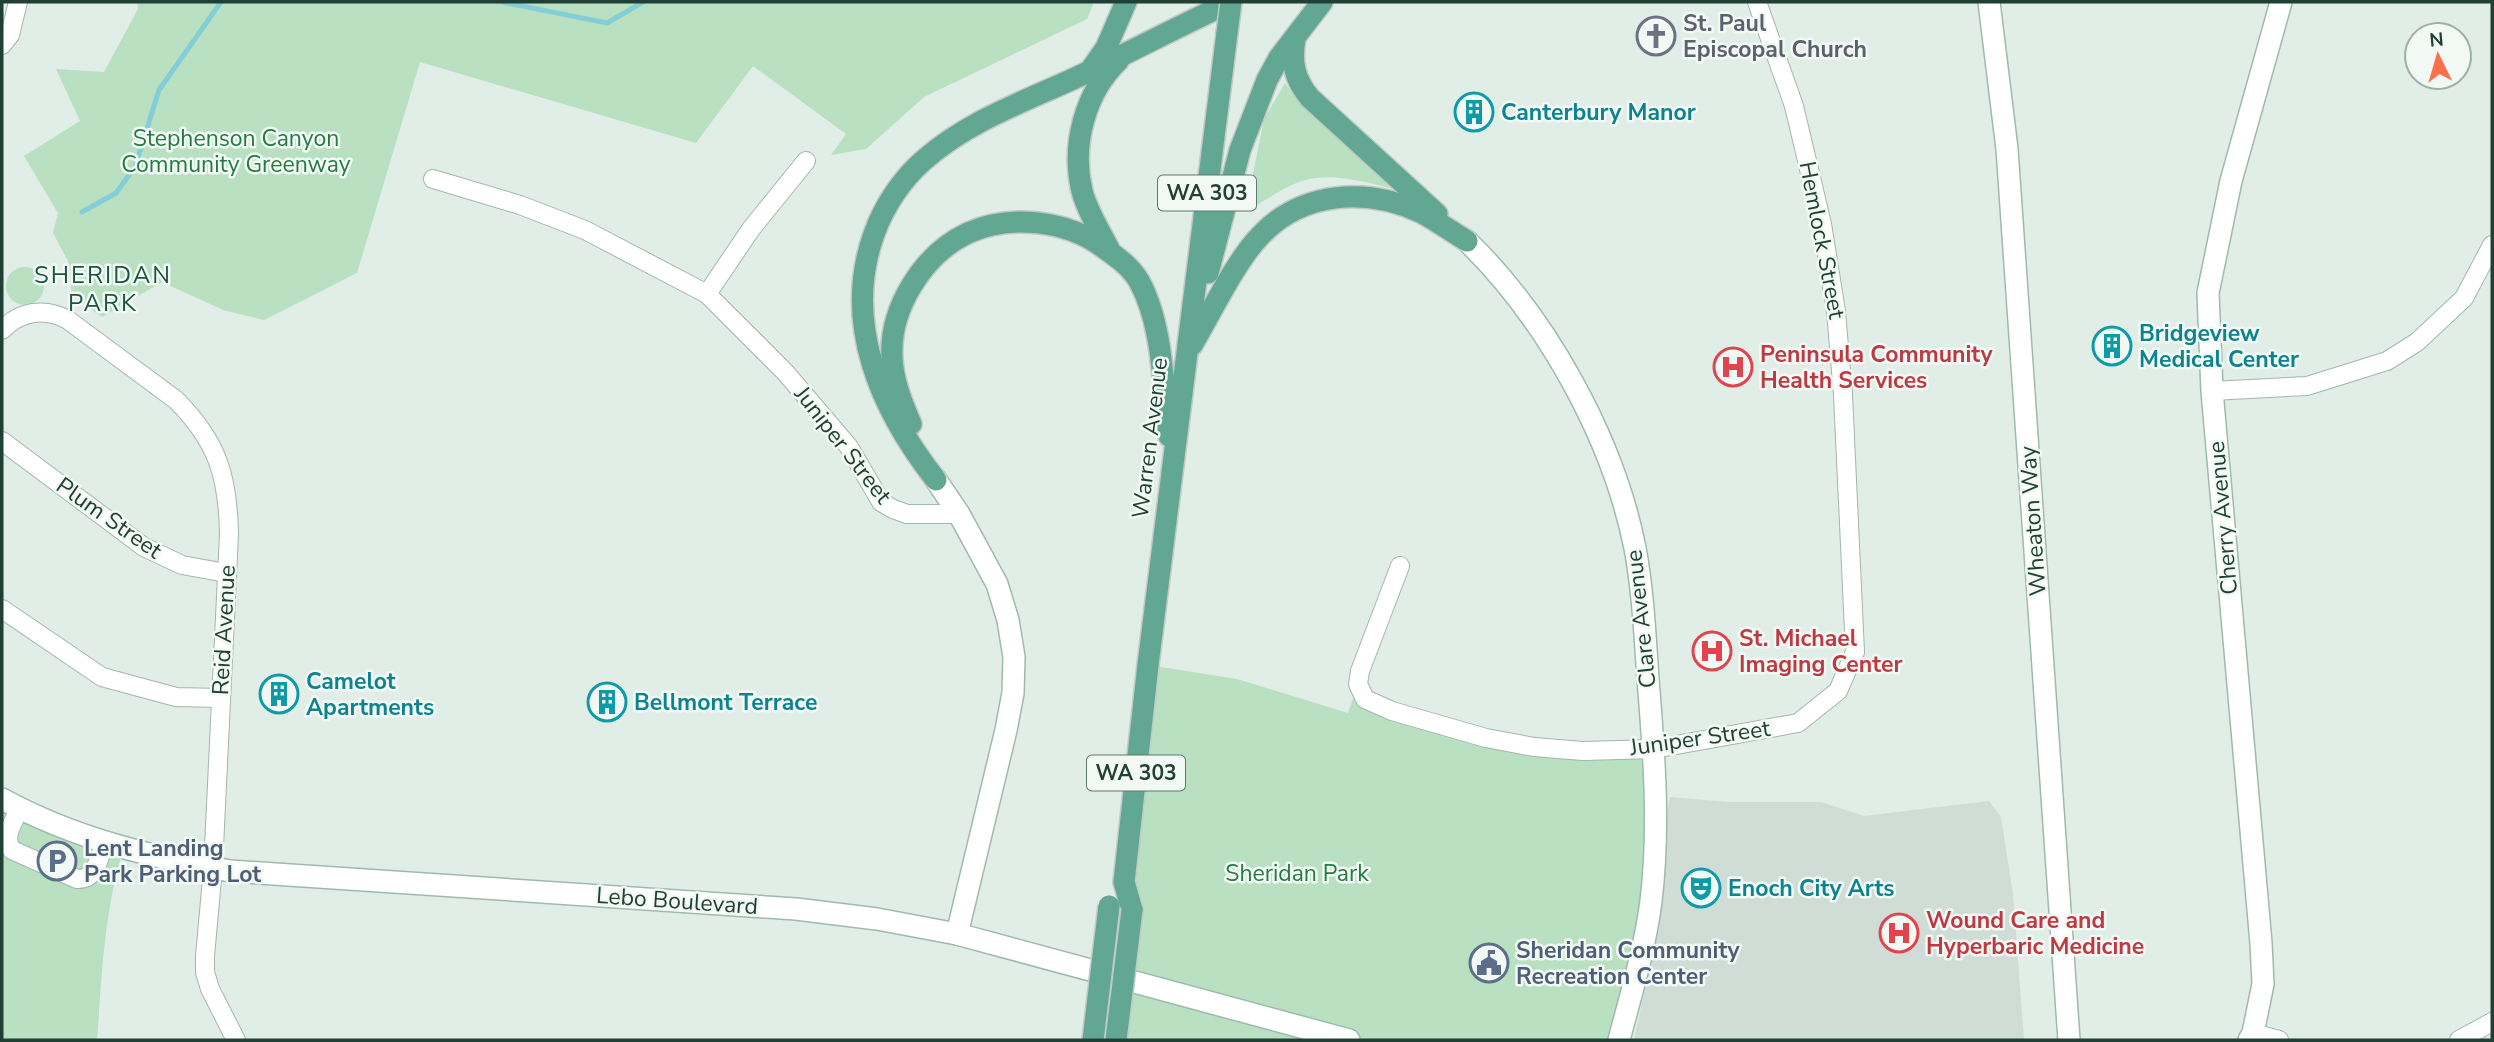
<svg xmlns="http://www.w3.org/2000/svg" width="2494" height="1042" viewBox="0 0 2494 1042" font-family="'Nunito Sans',sans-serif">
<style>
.built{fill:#cfddd6}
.green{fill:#b8e0c1}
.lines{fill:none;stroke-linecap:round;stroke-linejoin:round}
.stream{stroke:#84cfd7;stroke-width:5}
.street-casing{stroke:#a3b6ae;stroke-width:20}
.secondary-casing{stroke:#9ebaaf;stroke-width:24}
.primary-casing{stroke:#c1cac6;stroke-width:24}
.street{stroke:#fff;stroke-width:18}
.secondary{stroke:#fff;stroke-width:21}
.primary{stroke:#62a791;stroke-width:21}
.primary-bridge-casing{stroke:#c1cac6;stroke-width:24;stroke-linecap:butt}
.primary-bridge{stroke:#62a791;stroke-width:21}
.labels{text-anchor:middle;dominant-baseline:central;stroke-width:5;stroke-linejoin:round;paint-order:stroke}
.shield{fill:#f2f9f5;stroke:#5f786f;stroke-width:2}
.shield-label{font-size:21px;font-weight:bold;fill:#204035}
.worship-label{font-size:23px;font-weight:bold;fill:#5b616d;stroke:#f2f9f5;text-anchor:start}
.culture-label{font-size:23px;font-weight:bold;fill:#0d838f;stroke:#f2f9f5;text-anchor:start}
.park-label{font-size:23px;fill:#267a42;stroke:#f2f9f5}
.street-label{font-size:23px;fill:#204035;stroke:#f2f9f5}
.health-label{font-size:23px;font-weight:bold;fill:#be3a42;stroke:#f2f9f5;text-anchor:start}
.service-label{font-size:23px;font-weight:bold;fill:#4e5e75;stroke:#f2f9f5;text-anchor:start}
.neighbourhood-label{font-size:24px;letter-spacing:2px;fill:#1a5442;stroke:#f2f9f5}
</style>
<rect width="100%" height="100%" fill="#e1ede7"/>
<path class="built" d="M1670,797L1728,802H1821L1864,816L1989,801L2001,817L2013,894L2024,1040H1634L1657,930L1664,827Z"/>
<g class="green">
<path d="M137,2H1094L1087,19L924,97L866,149L831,155L846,134L753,66L696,143L420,62L357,273L264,320L223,310L162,282L102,317L72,296L68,261L53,233L58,213L24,156L80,121L56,69L104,72L138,9Z"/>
<path d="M1285,83C1307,119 1368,162 1402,191C1371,184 1337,172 1305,180C1288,185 1272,196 1257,205L1253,174L1264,119Z"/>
<circle cx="25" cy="286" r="19"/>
<path d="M1148,665L1237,679L1348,713L1358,684L1365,699L1486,738L1654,749L1656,824L1619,1040H1116Z"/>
<path d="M2,799L124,848C104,909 102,976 97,1040H2Z"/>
</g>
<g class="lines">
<g class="stream">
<path d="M502,2L607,23L643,2"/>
<path d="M82,212L116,193L135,167L159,90L221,2"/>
</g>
<defs>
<g id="street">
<path d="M2,45L10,35L18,2"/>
<path d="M433,179L520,205L585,230L707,294L785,372L849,447L881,502L893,509L907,514H959"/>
<path d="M707,294L751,229L806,161"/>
<path d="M2,330C20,311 45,307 68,320L176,400C218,442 228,477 229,534L213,868L205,956V972L210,989L236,1040"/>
<path d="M2212,391L2307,386L2387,361L2417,342L2464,298L2492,245"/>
<path d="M2,441L144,547L182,565L226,573"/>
<path d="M1400,566L1360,671L1358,684L1365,699L1392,711L1486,738L1534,747L1583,751L1654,749L1798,723L1838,691L1855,652L1843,395L1836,311L1822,224L1794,106L1757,2"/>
<path d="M2,609L102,677L176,697L220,698"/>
<path d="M19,809C14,822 2,837 12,850L77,879C97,880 99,857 105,841"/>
<path d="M2253,1033L2279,1040"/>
<path d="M2459,1040L2492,1022"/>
</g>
<g id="secondary">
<path d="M1989,2L2007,149L2069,1040"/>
<path d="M1467,241C1547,319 1613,438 1635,548C1643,591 1645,636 1648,679C1654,753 1660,827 1651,901C1645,948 1631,994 1619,1040"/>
<path d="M936,480L959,514L997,584L1008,620L1014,657L1013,693L1006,730L957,934"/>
<path d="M2,799C73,838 151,857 230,871L796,909L877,919L957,934L1349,1040"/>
<path d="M2249,1040L2253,1033L2263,984L2261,943L2212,391L2208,293L2231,181L2281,2"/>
</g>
<g id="primary">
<path d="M1295,38C1291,62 1294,79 1310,98L1437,214"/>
<path d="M1092,68L1106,48L1126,2"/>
<path d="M1109,249C1100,231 1087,211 1082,191C1071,145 1085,93 1118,61"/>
<path d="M1208,273L1240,150L1267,80L1279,58L1322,2"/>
<path d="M1192,345C1211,313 1235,262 1260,236C1302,191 1367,187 1422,213C1437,221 1452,232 1467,241"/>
<path d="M911,424C902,403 893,381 892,358C889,309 923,254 968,233C1010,214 1067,220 1104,248C1117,257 1131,267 1139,281C1163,324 1163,387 1169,436"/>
<path d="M936,480C881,410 842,323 874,234C884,206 902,179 924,160C972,118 1032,99 1088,72C1136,49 1183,24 1231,2"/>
<path d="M1132,910L1124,882L1148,665L1227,33"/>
</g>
</defs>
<use href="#street" class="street-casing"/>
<use href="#secondary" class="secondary-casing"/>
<use href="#primary" class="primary-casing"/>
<use href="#street" class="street"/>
<use href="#secondary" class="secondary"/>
<use href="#primary" class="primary"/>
<defs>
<g id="primary-bridge">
<path d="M1227,33L1231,2"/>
<path d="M1093,1040L1109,906"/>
<path d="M1116,1040L1132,910"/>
</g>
</defs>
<use href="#primary-bridge" class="primary-bridge-casing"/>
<use href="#primary-bridge" class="primary-bridge"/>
</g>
<defs>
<symbol id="church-ring" viewBox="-11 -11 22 22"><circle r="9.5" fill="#f2f9f5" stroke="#6b7280" stroke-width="1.5"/><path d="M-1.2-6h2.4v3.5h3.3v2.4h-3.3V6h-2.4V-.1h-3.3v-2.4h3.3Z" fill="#6b7280"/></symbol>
<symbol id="building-ring" viewBox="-11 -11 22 22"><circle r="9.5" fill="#f2f9f5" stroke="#0f9aa8" stroke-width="1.5"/><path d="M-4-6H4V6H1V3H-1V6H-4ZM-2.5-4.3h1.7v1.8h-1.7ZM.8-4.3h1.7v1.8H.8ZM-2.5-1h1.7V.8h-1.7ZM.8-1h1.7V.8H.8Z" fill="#0f9aa8"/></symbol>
<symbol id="hospital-ring" viewBox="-11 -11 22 22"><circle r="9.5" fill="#f2f9f5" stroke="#e0444e" stroke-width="1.5"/><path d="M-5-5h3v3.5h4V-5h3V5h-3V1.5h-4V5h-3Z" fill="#e0444e"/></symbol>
<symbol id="parking-ring" viewBox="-11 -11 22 22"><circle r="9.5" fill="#f2f9f5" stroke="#5c6f8a" stroke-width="1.5"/><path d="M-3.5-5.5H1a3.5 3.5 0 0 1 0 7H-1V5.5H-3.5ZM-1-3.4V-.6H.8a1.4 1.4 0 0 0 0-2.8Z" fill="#5c6f8a"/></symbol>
<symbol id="theatre-ring" viewBox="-11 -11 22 22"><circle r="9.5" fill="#f2f9f5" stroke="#0f9aa8" stroke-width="1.5"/><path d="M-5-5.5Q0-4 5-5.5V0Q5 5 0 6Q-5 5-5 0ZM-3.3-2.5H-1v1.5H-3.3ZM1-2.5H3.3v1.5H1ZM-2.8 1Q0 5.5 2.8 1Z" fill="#0f9aa8"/></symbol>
<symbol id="civic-ring" viewBox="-11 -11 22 22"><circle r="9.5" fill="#f2f9f5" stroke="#5c6f8a" stroke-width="1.5"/><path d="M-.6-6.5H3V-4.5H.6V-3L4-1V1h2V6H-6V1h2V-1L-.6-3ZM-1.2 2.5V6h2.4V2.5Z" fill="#5c6f8a"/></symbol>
</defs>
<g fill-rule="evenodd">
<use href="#church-ring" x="1634" y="14" width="44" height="44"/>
<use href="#building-ring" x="1452" y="90" width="44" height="44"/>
<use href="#building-ring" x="2090" y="324" width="44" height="44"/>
<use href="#hospital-ring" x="1711" y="345" width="44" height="44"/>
<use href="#hospital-ring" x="1690" y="629" width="44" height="44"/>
<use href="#building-ring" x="257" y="672" width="44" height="44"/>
<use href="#building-ring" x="585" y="680" width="44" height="44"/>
<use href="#parking-ring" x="35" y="839" width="44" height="44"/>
<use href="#theatre-ring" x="1679" y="866" width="44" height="44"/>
<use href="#hospital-ring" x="1877" y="911" width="44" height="44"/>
<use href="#civic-ring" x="1467" y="941" width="44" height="44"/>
</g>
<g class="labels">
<g class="shield">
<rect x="1158" y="175.5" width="98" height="35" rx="5"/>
<rect x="1087" y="755.5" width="98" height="35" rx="5"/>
</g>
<g class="shield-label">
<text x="1207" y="193">WA 303</text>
<text x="1136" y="773">WA 303</text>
</g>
<g class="worship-label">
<text x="1683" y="23">St. Paul<tspan x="1683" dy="26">Episcopal Church</tspan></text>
</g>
<g class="culture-label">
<text x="1501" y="112">Canterbury Manor</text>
<text x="2139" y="333">Bridgeview<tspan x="2139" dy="26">Medical Center</tspan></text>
<text x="306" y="681">Camelot<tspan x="306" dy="26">Apartments</tspan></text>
<text x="634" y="702">Bellmont Terrace</text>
<text x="1728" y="888">Enoch City Arts</text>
</g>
<g class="park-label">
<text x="236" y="138">Stephenson Canyon<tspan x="236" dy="26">Community Greenway</tspan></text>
<text x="1297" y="873">Sheridan Park</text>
</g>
<g class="street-label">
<text transform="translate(1822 240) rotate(79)">Hemlock Street</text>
<text transform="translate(1150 438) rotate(-83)">Warren Avenue</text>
<text transform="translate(843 445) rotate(52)">Juniper Street</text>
<text transform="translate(109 518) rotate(35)">Plum Street</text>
<text transform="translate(2223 518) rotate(-95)">Cherry Avenue</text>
<text transform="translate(2033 521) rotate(-94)">Wheaton Way</text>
<text transform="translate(1641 619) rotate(-96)">Clare Avenue</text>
<text transform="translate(224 630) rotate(-87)">Reid Avenue</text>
<text transform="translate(1700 738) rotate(-8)">Juniper Street</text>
<text transform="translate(677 901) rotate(4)">Lebo Boulevard</text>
</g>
<g class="health-label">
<text x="1760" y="354">Peninsula Community<tspan x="1760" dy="26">Health Services</tspan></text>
<text x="1739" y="638">St. Michael<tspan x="1739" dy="26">Imaging Center</tspan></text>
<text x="1926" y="920">Wound Care and<tspan x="1926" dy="26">Hyperbaric Medicine</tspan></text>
</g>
<g class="service-label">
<text x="84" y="848">Lent Landing<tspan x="84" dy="26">Park Parking Lot</tspan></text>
<text x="1516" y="950">Sheridan Community<tspan x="1516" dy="26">Recreation Center</tspan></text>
</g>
<g class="neighbourhood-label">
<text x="103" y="275">SHERIDAN<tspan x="103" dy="28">PARK</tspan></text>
</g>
</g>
<rect width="2494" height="1042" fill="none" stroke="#204035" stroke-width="7"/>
<g transform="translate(2438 56) rotate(355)"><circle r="33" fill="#f2f9f5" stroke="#9eafa8" stroke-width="2"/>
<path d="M0-5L12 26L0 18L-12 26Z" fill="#fe6f4e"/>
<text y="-10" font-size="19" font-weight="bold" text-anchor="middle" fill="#204035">N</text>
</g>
</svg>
